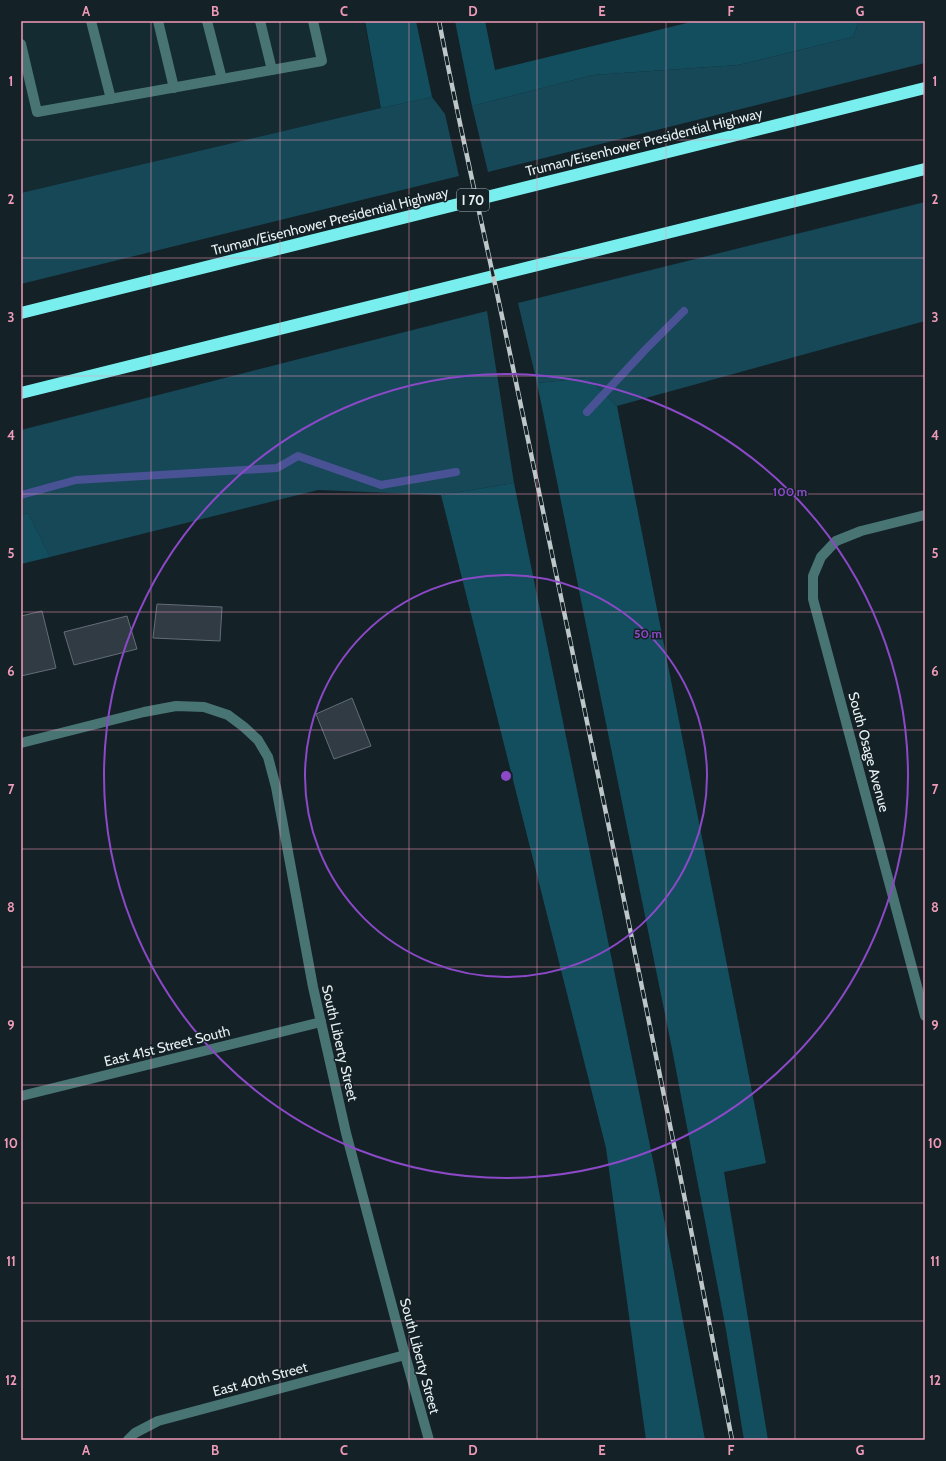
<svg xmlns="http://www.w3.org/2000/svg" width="946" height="1461" viewBox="0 0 946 1461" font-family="Cabin,sans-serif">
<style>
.built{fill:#152b32}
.green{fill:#164857}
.forest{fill:#134e5f}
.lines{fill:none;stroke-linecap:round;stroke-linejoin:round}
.stream{stroke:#495294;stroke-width:8}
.building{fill:#313b44;stroke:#636d77}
.minor{stroke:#497474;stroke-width:10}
.highway{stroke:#78efee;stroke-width:12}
.rail-casing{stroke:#bdc7ca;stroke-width:4.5}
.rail{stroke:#142126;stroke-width:3;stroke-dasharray:9;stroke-linecap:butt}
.grid{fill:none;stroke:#ef9ab8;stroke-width:1;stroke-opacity:0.55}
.ring{fill:none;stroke:#8b49c7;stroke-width:2}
.labels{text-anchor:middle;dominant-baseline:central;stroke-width:3;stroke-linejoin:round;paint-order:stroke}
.shield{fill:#142126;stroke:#a8b2b6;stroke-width:1}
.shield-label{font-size:13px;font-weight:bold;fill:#e7f0f3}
.street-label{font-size:14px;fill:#e7f0f3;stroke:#142126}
.centre{fill:#8b49c7;stroke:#142126;stroke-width:2}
.ring-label{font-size:12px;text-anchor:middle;font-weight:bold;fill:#8b49c7;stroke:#142126;stroke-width:3;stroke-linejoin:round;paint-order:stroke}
.neatline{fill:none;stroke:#ef9ab8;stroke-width:1.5}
.grid-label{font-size:13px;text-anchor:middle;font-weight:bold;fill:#ef9ab8}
</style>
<rect width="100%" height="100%" fill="#142126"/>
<path class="built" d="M21,21H364L381,108L21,193Z"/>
<g class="green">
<path d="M859,21H925V63L488,172L472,106L593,75L738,65L853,37Z"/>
<path d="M432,97L445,114L459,176L21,284V193L381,108Z"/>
<path d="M925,202V321L617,406L588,378L537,383L518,303Z"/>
<path d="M487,311L514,483L441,495L318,490L50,557L28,513L21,515V430Z"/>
</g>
<g class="forest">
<path d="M365,21H416L432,97L381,108Z"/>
<path d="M455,21H485L495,70L695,21H859L853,37L738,65L593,75L472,106Z"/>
<path d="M588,378L617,406L766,1163L724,1172L768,1440H744L726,1330L672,1049L537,383Z"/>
<path d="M514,483L656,1175L705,1440H646L606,1148L441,495Z"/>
<path d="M28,513L50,557L21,564V515Z"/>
</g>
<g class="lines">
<g class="stream">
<path d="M587,412L646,349L684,311"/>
<path d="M21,495L76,480L277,468L298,456L381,485L456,472"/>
</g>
</g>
<g class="building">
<path d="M157,604L222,607L220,641L153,638Z"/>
<path d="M42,611L56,668L21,676V616Z"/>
<path d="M127,616L137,649L74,665L64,632Z"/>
<path d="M352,698L371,746L334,759L316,714Z"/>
</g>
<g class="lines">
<g class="minor">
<path d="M91,21L111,99"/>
<path d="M158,21L174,88"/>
<path d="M207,21L222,79"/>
<path d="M260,21L272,70"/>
<path d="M21,44L37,112L322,61L313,21"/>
<path d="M925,515L861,531L836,541L821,557L813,576V599L925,1016"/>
<path d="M21,743L144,712L176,706L204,707L228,715L244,727L258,740L268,757L276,787L313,987L346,1133L405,1355L429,1440"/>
<path d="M21,1096L321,1022"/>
<path d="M128,1440L135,1433L158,1421L405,1355"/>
</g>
<g class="highway">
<path d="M21,313L925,88"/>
<path d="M21,393L925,169"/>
</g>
<defs>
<path id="rail" d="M439,21C461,135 488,249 512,363C587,722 663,1080 732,1440"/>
</defs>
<use href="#rail" class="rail-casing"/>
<use href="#rail" class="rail"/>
</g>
<path class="grid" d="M151,21V1440M280,21V1440M409,21V1440M537,21V1440M666,21V1440M795,21V1440M21,140H925M21,258H925M21,376H925M21,494H925M21,612H925M21,730H925M21,849H925M21,967H925M21,1085H925M21,1203H925M21,1321H925"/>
<g class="ring">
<circle cx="506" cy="776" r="201"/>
<circle cx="506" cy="776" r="402"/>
</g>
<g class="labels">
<rect class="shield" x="457" y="189" width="32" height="22" rx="3"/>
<g class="shield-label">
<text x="473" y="200">I 70</text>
</g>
<g class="street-label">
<text transform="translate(644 142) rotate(-14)">Truman/Eisenhower Presidential Highway</text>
<text transform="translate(330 221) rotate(-14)">Truman/Eisenhower Presidential Highway</text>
<text transform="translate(869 752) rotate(75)">South Osage Avenue</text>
<text transform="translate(340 1043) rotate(77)">South Liberty Street</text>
<text transform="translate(167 1046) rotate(-14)">East 41st Street South</text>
<text transform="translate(420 1356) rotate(75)">South Liberty Street</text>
<text transform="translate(260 1379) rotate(-15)">East 40th Street</text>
</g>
</g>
<circle cx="506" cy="776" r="6" class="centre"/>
<g class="ring-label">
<text x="790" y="496">100 m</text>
<text x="648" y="638">50 m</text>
</g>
<rect width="946" height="1461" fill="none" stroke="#142126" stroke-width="44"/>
<rect x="22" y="22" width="902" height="1417" class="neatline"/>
<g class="grid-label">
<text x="86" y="16">A</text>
<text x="215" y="16">B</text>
<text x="344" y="16">C</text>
<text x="473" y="16">D</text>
<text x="602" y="16">E</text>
<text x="731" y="16">F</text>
<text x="860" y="16">G</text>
<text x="11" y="86">1</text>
<text x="935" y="86">1</text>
<text x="11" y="204">2</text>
<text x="935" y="204">2</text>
<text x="11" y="322">3</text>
<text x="935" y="322">3</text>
<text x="11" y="440">4</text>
<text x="935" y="440">4</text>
<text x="11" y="558">5</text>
<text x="935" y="558">5</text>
<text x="11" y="676">6</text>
<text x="935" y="676">6</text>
<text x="11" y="794">7</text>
<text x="935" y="794">7</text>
<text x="11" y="912">8</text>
<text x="935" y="912">8</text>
<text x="11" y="1030">9</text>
<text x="935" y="1030">9</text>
<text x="11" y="1148">10</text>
<text x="935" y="1148">10</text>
<text x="11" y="1266">11</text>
<text x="935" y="1266">11</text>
<text x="11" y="1385">12</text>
<text x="935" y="1385">12</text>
<text x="86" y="1455">A</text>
<text x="215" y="1455">B</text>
<text x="344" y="1455">C</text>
<text x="473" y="1455">D</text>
<text x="602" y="1455">E</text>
<text x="731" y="1455">F</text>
<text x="860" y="1455">G</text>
</g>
</svg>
